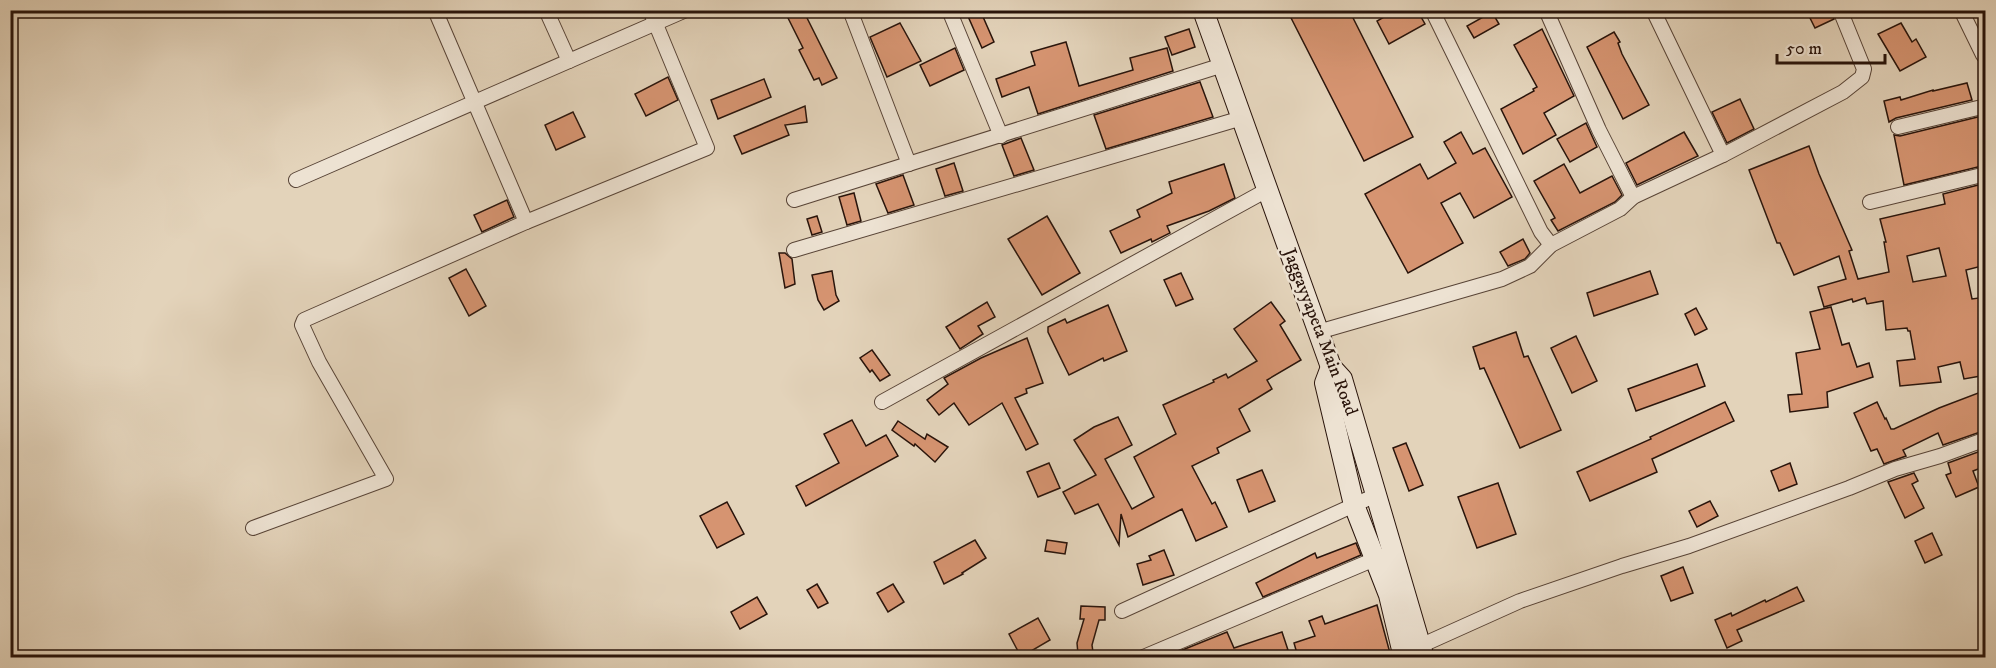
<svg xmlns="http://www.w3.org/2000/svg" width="1996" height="668" viewBox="0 0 1996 668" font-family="'IM FELL DW Pica',serif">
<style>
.building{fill:#d69471;stroke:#29140b;stroke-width:1.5;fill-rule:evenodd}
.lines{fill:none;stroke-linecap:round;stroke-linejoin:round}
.minor-casing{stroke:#584437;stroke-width:16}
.secondary-casing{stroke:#29140b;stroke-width:22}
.minor{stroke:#ede2d2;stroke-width:14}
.secondary{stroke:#ede2d2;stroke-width:20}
.labels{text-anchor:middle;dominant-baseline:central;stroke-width:5;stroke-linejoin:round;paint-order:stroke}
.street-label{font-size:18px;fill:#29140b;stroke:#ede2d2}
</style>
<rect width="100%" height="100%" fill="#e3d3ba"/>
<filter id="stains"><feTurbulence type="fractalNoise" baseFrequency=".00333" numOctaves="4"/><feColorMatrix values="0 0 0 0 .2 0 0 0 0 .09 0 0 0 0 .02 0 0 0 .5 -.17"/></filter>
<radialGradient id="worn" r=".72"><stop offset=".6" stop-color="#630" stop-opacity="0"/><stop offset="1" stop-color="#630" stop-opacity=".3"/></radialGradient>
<g class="building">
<path d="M784,10H803L837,78L822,85L819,78L814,80L799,50L803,48Z"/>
<path d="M975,10H980L994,42L982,48L967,14Z"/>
<path d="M1287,10H1349L1413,137L1364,161Z"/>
<path d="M1396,10H1417L1425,24L1389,44L1377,21Z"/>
<path d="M1806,10H1831L1834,19L1815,28Z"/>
<path d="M1492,12L1499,24L1474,38L1467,26Z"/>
<path d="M900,23L921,61L887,77L870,37Z"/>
<path d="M1901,23L1912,42L1916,39L1926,57L1900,71L1878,34Z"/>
<path d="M1189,29L1195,47L1172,55L1165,37Z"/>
<path d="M1542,29L1574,96L1544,113L1556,135L1523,154L1501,109L1534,91L1533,89L1537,87L1514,45Z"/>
<path d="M1614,32L1620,42L1618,43L1622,54L1649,105L1623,119L1587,47Z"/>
<path d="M1066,42L1079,86L1133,70L1130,58L1167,48L1173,71L1038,114L1029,87L1002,97L996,79L1035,65L1031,52Z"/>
<path d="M955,48L964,70L930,86L920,65Z"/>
<path d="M668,77L678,100L646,116L635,94Z"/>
<path d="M764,79L771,97L718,119L711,100Z"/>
<path d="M1200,82L1213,117L1106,149L1094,115Z"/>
<path d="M1967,83L1972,100L1896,118L1889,122L1884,101L1900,97L1901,100L1933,90V91Z"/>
<path d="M1740,99L1754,129L1727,143L1712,112Z"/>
<path d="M805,106L807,122L785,125L789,135L742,154L734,136Z"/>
<path d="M573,112L585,137L556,150L545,125Z"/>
<path d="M1986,115V165L1904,185L1894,135L1900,136Z"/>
<path d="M1586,123L1597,147L1570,162L1557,139Z"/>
<path d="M1461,132L1473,154L1485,148L1512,197L1474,218L1460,193L1441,203L1463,243L1408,273L1365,194L1420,164L1428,179L1456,163L1444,142Z"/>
<path d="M1684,132L1698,156L1637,185L1626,163Z"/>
<path d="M1021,138L1034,170L1014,176L1002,145Z"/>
<path d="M1809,146L1819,174L1852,250L1849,251L1858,279L1889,272L1884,242H1886L1880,219L1945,204L1943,194L1986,183V265L1966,270L1972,299L1986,297V375L1964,379L1960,362L1938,367L1941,382L1900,386L1897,361L1915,359L1910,331H1908L1907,328L1886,330L1883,301L1867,304L1865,298L1853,302L1852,299L1824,307L1818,287L1846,279L1839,256L1794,275L1780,243H1777L1749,170ZM1939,248L1946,276L1913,282L1907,256Z"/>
<path d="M954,163L963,191L945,196L936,169Z"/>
<path d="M1224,164L1235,198L1209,211L1167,226L1170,233L1152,242L1151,239L1121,253L1110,231L1140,217L1137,210L1172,193L1169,182Z"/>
<path d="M1564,164L1580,193L1612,176L1622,195L1615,202L1558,231L1551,220L1555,218L1534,181Z"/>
<path d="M903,175L914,205L888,213L876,184Z"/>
<path d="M854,193L861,221L847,225L839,197Z"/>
<path d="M507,200L514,217L482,232L474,215Z"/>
<path d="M817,216L822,232L812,235L807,219Z"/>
<path d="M1047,216L1080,273L1042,295L1008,239Z"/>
<path d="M1523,239L1530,253L1525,259L1508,266L1500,252Z"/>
<path d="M779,253H785L792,259L795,284L785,288Z"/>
<path d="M466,269L486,306L469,316L449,278Z"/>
<path d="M832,271L836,295L839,301L824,310L818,300L812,275Z"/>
<path d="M1650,271L1658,294L1594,316L1587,293Z"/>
<path d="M1181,273L1193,299L1176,306L1164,280Z"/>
<path d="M987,302L995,317L978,326L983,334L960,349L946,327Z"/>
<path d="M1271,302L1285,321L1280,325L1301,360L1267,380L1272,389L1239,409L1250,431L1217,448L1219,453L1192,466L1212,504L1215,502L1227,527L1196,541L1182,509L1128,537L1121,514L1119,545L1098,504L1075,514L1063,492L1096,475L1074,440L1094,427L1118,417L1132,445L1105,459L1132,509L1154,497L1134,457L1176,434L1163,405L1214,382L1213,380L1226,374L1228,378L1257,361L1234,329Z"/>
<path d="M1108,305L1127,351L1104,361L1103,358L1069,375L1048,332V327L1065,319L1067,323Z"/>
<path d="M1831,307L1842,345L1849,343L1857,367L1869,363L1873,377L1827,392L1828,407L1790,412L1788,395L1802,394L1796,353L1820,349L1810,312Z"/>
<path d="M1696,308L1707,329L1695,335L1685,314Z"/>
<path d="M1516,332L1524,357L1528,356L1561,430L1520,448L1484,368L1480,369L1473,347Z"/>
<path d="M1576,336L1597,381L1572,393L1551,348Z"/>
<path d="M1027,338L1043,383L1026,389L1027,393L1015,398L1038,444L1026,450L1002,403L969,425L954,403L939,415L927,400L948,384L944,378L981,358Z"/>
<path d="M872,350L890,375L880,381L872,370L870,372L860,358Z"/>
<path d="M1697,364L1705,386L1636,411L1628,389Z"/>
<path d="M1986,390V430L1943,445L1938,433L1903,450L1906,456L1884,464L1877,449L1871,451L1854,413L1877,402L1885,419L1886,418L1891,429H1894L1939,408Z"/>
<path d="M1725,402L1734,421L1652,459L1657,472L1590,501L1577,472L1651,439L1650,437Z"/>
<path d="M852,420L866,446L886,435L898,456L806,506L796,486L839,463L824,434Z"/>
<path d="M898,421L925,439L927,434L948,447L935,462L915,444L914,446L892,430Z"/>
<path d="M1406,443L1423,485L1409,491L1393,448Z"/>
<path d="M1986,449V466L1973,471L1979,487L1956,497L1946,475L1951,473L1948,463Z"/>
<path d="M1049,463L1060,488L1038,497L1027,472Z"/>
<path d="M1790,463L1797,484L1779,491L1771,471Z"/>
<path d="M1262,470L1275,501L1249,512L1237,480Z"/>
<path d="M1914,473L1918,481L1912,484L1924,508L1905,518L1888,482Z"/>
<path d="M1498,483L1516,534L1477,548L1458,497Z"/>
<path d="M1710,501L1718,516L1697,527L1689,511Z"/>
<path d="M727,502L744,534L717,548L700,516Z"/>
<path d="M1932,533L1942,555L1925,563L1915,541Z"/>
<path d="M975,540L986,558L962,573L963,574L944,584L934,562Z"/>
<path d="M1047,540L1067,543L1065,554L1045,551Z"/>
<path d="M1356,543L1361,555L1263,597L1256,583L1315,553L1317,558Z"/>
<path d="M1164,550L1174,575L1143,585L1137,564L1151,560L1149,556Z"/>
<path d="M1683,567L1693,593L1671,601L1661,576Z"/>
<path d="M817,584L828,603L818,608L807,590Z"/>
<path d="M893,584L904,602L888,612L877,593Z"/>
<path d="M1797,587L1804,601L1737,630L1742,641L1727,648L1715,620L1731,613L1732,616L1765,600L1766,602Z"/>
<path d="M757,597L767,614L740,629L731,612Z"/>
<path d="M1377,605L1390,653L1380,657H1350L1348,654L1335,657H1298L1294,643L1315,636L1309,621L1322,616L1325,624Z"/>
<path d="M1081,606L1105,607V620H1099L1092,645L1093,652L1078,654L1077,643L1084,619H1080Z"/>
<path d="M1038,618L1050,640L1021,657L1009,634Z"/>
<path d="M1227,632L1234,648L1282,632L1288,650L1267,657H1165Z"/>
</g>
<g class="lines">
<defs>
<g id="minor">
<path d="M435,10L526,222"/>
<path d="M546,10L569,61"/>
<path d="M850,10L909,164"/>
<path d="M949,10L1001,136"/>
<path d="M1432,10L1541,232L1551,245"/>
<path d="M1546,10L1599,130L1633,197"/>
<path d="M1653,10L1723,155"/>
<path d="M1961,10L1983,55L1986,54"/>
<path d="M1898,127L1986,106"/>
<path d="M296,180L686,10"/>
<path d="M794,200L1223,65"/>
<path d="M1870,202L1986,174"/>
<path d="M794,250L1242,118"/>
<path d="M1318,332L1502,279L1530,266L1551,245L1620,209L1633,197L1723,155L1843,92L1862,77L1864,69L1840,10"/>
<path d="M882,402L1267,190"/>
<path d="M253,528L386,479L319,362L302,325L304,320L526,222L707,148L650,10"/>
<path d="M1122,611L1376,495"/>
<path d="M1420,646L1520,601L1622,566L1689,546L1849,488L1895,469L1940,456L1986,439"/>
<path d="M1141,658L1382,556"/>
</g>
<g id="secondary">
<path d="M1203,10L1331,367L1342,379L1424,658"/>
<path d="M1331,367L1325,383L1354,505L1389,595L1404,658"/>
</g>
</defs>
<use href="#minor" class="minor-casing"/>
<use href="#secondary" class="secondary-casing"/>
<use href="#minor" class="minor"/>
<use href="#secondary" class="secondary"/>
</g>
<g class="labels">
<g class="street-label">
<text transform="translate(1320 332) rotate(69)">Jaggayyapeta Main Road</text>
</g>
</g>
<rect width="1996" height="668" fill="none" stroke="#e3d3ba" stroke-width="36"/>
<rect x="12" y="12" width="1972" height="644" fill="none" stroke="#29140b" stroke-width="3"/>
<rect x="18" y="18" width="1960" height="632" fill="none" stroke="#29140b" stroke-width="1.5"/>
<path d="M1777 54v9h108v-9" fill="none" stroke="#29140b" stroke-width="3"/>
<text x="1786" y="54" font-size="18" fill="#29140b" stroke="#ede2d2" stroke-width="4.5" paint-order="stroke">50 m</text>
<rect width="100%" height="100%" filter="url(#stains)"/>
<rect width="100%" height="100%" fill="url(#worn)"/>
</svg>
